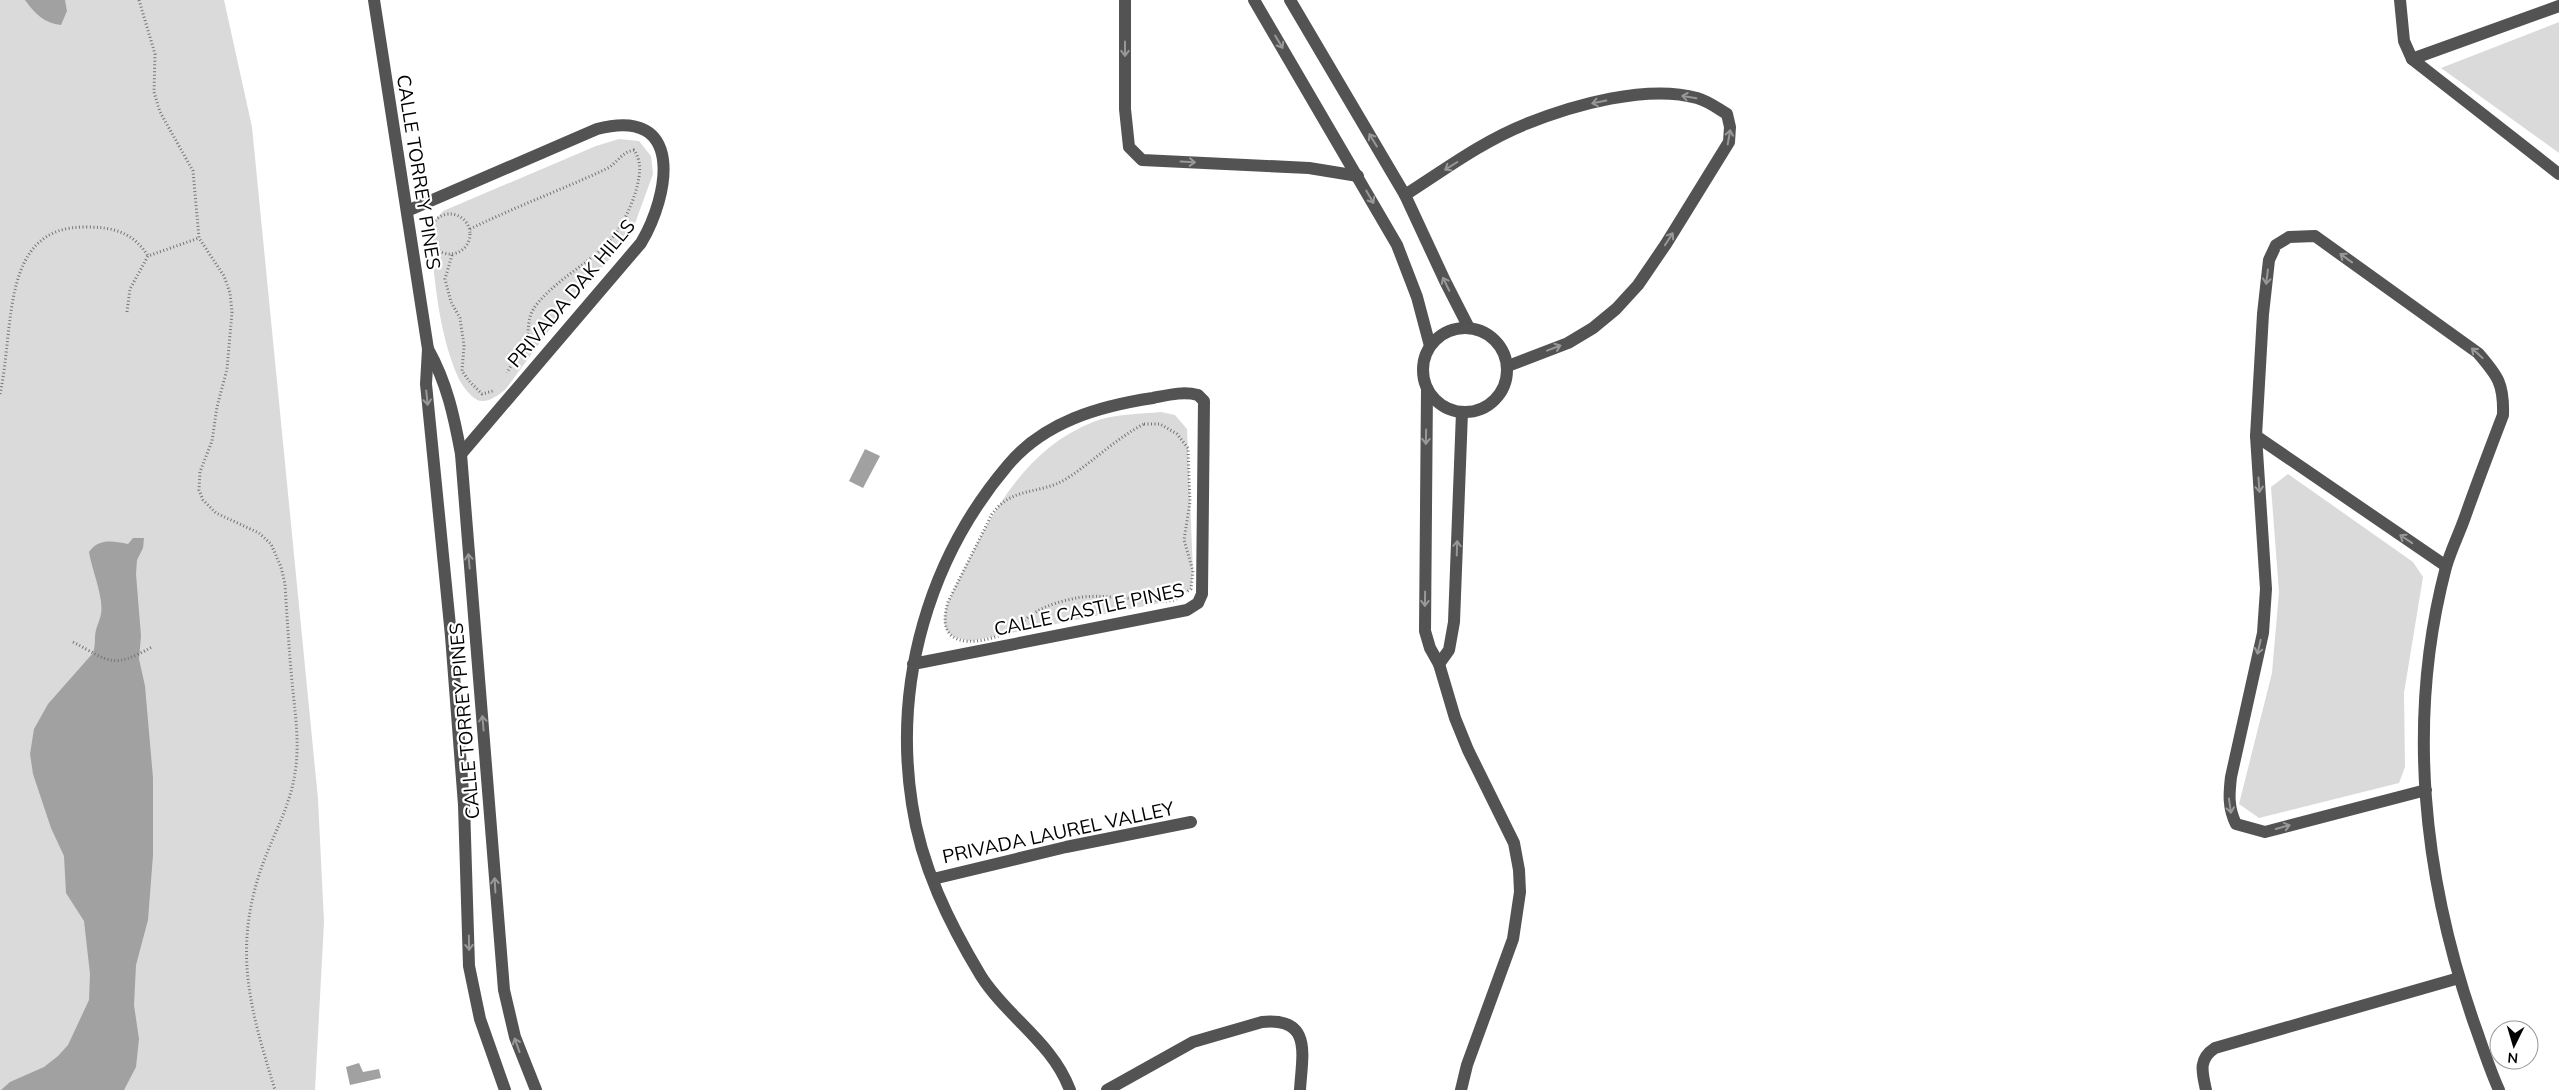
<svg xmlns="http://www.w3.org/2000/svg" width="2559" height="1090" viewBox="0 0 2559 1090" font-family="Mulish,sans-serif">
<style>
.green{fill:#dadada}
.water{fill:#a1a1a1}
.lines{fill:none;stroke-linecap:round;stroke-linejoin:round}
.path{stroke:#757575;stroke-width:3;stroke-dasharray:1 2.5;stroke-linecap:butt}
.minor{stroke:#535353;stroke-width:12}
.oneway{stroke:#989898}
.labels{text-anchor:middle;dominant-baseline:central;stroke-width:4.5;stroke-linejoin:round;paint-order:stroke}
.street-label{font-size:19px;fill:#000;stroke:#fff}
</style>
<rect width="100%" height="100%" fill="#fff"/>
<g class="green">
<path d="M0,0H224L252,127L318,799L324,922L315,1090H0Z"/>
<path d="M2559,22V153L2441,68Z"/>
<path d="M619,139L639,141L651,156L653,174L633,229L618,250L570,302L505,390C498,395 490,402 481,401C472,400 461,384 458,377C441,338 436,294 432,253C431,246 428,236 430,230C432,223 438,217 443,211L596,146Z"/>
<path d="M1161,412L1175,415L1187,429L1193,571L1191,589L1175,600L971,641C944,637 940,628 948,602C983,532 1015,453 1093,422C1114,414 1139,414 1161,412Z"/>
<path d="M2288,474L2413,562L2423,577L2404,693L2405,767L2399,783L2259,818L2239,804L2272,673L2279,592L2271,487Z"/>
</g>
<g class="water">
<path d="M25,0H65L67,11L61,25C44,23 35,14 25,0Z"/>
<path d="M865,449L880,456L863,488L849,481Z"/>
<path d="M133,538H144L143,548L137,560L136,574L141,636L139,659L145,686L153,778V855L148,920L136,965L134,1005L139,1039L136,1067L124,1090H1L10,1082L44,1067L58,1056L68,1045L89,1000L90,974L84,921L66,893L64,856L51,828L33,774L30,754L34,729L48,704L93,653C96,644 94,638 96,630C97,625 100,620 101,614C104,597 92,571 89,552C99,538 112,541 128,544Z"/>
<path d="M359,1063L363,1072L379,1069L381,1078L350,1085L346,1067Z"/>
</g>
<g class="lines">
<g class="path">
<path d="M139,0L155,54L154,92L160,112L193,171L199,238L224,276L230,293L232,312L227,369L217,407L212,441L200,472L199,490L203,500L216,513L259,533L271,544L281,567L285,584C287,617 289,649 292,682C295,712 300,743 295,773C290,808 271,838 260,872C233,954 251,1011 275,1090"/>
<circle cx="450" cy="234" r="20"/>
<path d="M470,229C515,207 561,190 606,169C617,164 621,152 634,150C642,162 640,173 637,187C631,209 619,234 601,250C580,268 555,282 537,304C525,319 531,328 525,344C521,355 512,362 507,373"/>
<path d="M452,255L445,279L451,302L460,318L464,346L462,371L470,382L482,394L493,391"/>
<path d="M127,312L130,289L148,256L199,238"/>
<path d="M0,394C15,325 0,226 86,227C113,227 133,232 148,256"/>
<path d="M1144,424H1160L1177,434L1188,448L1190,502L1184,540L1193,571L1191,589L1175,600L1168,601C1142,601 1099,593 1076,598C1062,601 1047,605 1036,612C1025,618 1016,630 1004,634C973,646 934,648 948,602L992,514C1012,486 1040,495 1066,479C1093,462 1115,439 1144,424Z"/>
<path d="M73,642C111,662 112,669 152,647"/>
</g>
<g class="minor">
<path d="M374,0L428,349L426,384L451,636L464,805L469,966L480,1019L505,1090"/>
<path d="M1125,0V109L1129,147L1142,160L1309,168L1358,176"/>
<path d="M1254,0L1397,245L1417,297L1430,346"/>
<path d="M1290,0L1405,195L1445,281L1469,328"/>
<path d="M2400,0L2404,41L2412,59L2559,174"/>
<path d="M2412,59L2559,6"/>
<path d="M1405,195C1444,170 1483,141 1526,124C1573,105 1647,84 1697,98C1708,101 1717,108 1727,114L1730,127L1729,142L1666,244L1638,285L1616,309L1593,328L1568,343L1508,366"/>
<path d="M407,211L597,129C685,106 670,194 641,243L461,454"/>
<circle cx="1465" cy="370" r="42"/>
<path d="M428,349C447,383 454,416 461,454L504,990L515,1037L536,1090"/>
<path d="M1427,388L1425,631L1430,648L1439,664L1455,718L1468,750L1514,843L1519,870L1520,892L1513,939L1467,1065L1461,1090"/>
<path d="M2256,436L2446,566"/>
<path d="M913,664L1187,610L1198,603L1202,594L1204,401L1198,395C1183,391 1168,395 1153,398C1099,406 1044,422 1008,465C929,558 893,682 912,804C921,866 949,923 981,976C1007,1017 1052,1042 1070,1090"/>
<path d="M1439,664L1449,650L1454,622L1462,412"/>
<path d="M2426,790L2265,832L2236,824C2228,808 2229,794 2231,777L2263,633L2266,589L2256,436L2263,314L2269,260L2276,245L2289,237L2315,236L2478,353C2498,376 2504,384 2503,415C2490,449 2477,483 2465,517C2459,534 2451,550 2446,567C2406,719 2423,876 2474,1023C2482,1045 2489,1068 2499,1090"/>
<path d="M933,879L1066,847L1191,822"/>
<path d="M1107,1090L1193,1042L1262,1022C1313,1017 1302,1055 1300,1090"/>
<path d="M2206,1090C2202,1072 2198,1059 2215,1048L2459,978"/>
</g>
</g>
<defs><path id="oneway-shaft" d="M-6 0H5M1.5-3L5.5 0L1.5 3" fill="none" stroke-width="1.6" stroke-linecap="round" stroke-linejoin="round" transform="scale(1.25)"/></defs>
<g class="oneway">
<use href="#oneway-shaft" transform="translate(1279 42) rotate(59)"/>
<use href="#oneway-shaft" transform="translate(1125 49) rotate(90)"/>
<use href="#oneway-shaft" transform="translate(1689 97) rotate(-171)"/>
<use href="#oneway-shaft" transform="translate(1599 102) rotate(169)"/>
<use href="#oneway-shaft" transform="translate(1729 137) rotate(-80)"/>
<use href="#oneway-shaft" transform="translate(1373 140) rotate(-121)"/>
<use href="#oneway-shaft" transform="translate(1188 162) rotate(3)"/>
<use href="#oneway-shaft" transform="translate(1451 166) rotate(148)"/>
<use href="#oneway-shaft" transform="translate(1370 197) rotate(60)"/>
<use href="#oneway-shaft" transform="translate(1669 239) rotate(-57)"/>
<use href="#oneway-shaft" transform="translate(2346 258) rotate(-144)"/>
<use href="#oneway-shaft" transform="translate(2267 277) rotate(97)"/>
<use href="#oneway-shaft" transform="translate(1446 284) rotate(-116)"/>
<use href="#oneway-shaft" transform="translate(1554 348) rotate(-21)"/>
<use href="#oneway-shaft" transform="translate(2477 353) rotate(-138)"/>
<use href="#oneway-shaft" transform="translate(427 398) rotate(84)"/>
<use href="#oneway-shaft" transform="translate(1426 437) rotate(91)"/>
<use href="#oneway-shaft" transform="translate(2259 485) rotate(86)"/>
<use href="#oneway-shaft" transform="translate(2406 539) rotate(-146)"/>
<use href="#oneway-shaft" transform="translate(1457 548) rotate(-88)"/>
<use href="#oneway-shaft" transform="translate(469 561) rotate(-95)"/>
<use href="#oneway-shaft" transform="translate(1425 599) rotate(91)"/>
<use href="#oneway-shaft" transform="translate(2259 647) rotate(103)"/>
<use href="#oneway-shaft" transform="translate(483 723) rotate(-95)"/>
<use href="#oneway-shaft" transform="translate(2230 806) rotate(82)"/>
<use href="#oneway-shaft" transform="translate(2283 827) rotate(-16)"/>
<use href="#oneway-shaft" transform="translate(495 885) rotate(-93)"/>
<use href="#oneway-shaft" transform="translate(469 943) rotate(89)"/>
<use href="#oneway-shaft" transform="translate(517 1045) rotate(-110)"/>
</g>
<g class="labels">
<g class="street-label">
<text transform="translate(419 172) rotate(81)">CALLE TORREY PINES</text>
<text transform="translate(571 293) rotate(-50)">PRIVADA DAK HILLS</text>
<text transform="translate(1089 609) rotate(-12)">CALLE CASTLE PINES</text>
<text transform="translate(464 721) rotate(-95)">CALLE TORREY PINES</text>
<text transform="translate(1058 832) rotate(-12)">PRIVADA LAUREL VALLEY</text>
</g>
</g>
<g transform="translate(2514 1045) rotate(185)"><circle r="24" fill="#ffffff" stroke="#999999"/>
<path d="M0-4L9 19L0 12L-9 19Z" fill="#000000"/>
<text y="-8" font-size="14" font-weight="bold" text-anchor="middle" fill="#000000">N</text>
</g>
</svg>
